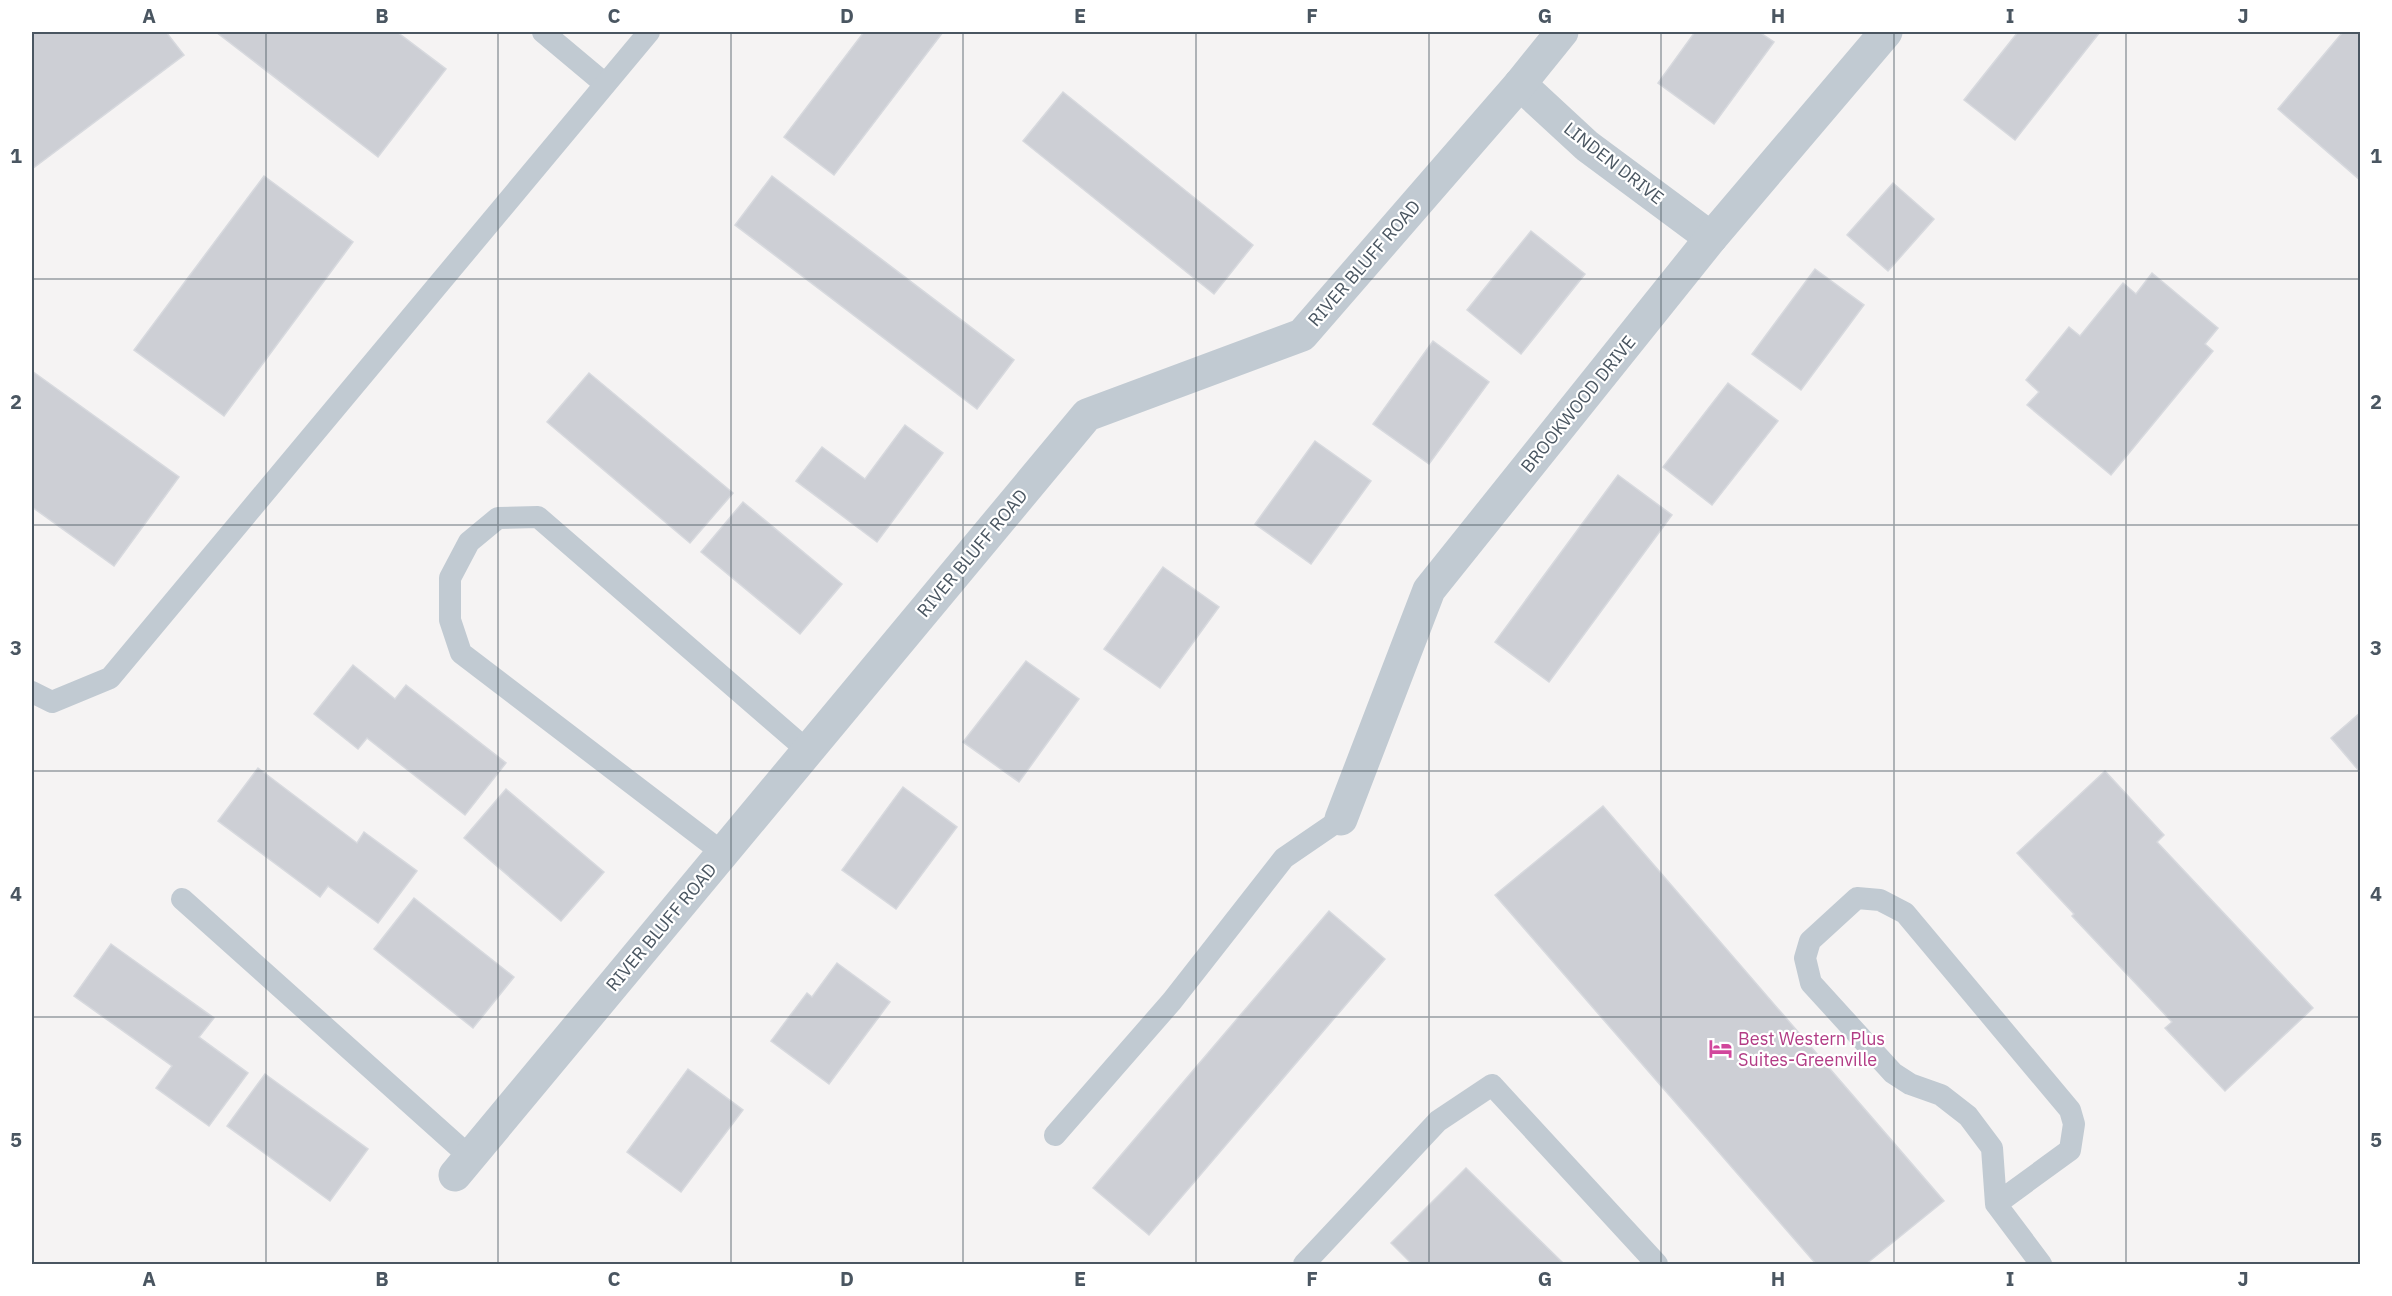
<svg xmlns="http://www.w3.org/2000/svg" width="2392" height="1296" viewBox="0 0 2392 1296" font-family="'IBM Plex Sans',sans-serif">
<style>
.building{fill:#cdcfd5;stroke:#d7d9de;stroke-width:1.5}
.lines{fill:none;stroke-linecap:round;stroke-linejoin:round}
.service{stroke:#c1cad2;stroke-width:22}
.minor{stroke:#c1cad2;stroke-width:33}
.grid{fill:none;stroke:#4a5661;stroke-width:1.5;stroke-opacity:0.55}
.labels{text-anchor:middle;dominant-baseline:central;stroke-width:4.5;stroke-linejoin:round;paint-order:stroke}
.street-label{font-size:18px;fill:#4a5661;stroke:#fff}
.hotel-label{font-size:18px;fill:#b23c85;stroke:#fff;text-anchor:start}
.neatline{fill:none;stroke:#4a5661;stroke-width:2}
.grid-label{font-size:20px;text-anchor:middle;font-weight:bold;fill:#4a5661}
</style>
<rect width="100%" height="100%" fill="#f5f3f3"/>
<g class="building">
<path d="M32,32H166L184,55L32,169Z"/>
<path d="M216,32H397L446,69L378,157Z"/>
<path d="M864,32H943L834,175L784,137Z"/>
<path d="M1695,32H1759L1774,42L1714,124L1658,83Z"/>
<path d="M2018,32H2100L2015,140L1964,100Z"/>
<path d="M2343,32H2360V180L2278,109Z"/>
<path d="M1063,92L1253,245L1214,294L1023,141Z"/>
<path d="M264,176L353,242L224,416L134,350Z"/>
<path d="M772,176L1014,360L977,409L735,225Z"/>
<path d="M1893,183L1934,219L1888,271L1847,235Z"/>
<path d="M1531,231L1585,274L1521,354L1467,310Z"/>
<path d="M1815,269L1864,305L1801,390L1752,354Z"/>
<path d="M2152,273L2218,328L2205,344L2213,351L2111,475L2027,405L2039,392L2026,380L2069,327L2080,336L2123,283L2136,294Z"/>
<path d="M1433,341L1489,382L1429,464L1373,424Z"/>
<path d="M32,371L179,477L114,566L32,507Z"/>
<path d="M589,373L733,493L690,543L547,422Z"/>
<path d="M1728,383L1778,421L1712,505L1663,467Z"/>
<path d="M905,425L943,453L877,542L796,481L822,447L865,479Z"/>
<path d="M1315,441L1371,481L1311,564L1255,524Z"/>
<path d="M1618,475L1672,515L1549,682L1495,642Z"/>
<path d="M743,502L842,584L800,634L701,552Z"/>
<path d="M1163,567L1219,607L1160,688L1104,649Z"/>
<path d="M1026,661L1079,699L1019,782L963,742Z"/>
<path d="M353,665L395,699L406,685L506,763L465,815L367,738L358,749L314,714Z"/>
<path d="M2360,713V772L2331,738Z"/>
<path d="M258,768L357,843L364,832L417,871L378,923L328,886L320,897L218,821Z"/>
<path d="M2105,771L2164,835L2157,842L2313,1008L2225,1091L2165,1028L2172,1022L2072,916L2074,914L2017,853Z"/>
<path d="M903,787L957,827L896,909L842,870Z"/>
<path d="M506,789L604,872L561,921L464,838Z"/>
<path d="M1603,806L1944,1201L1866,1264H1816L1495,895Z"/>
<path d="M414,898L514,977L473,1028L374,949Z"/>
<path d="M1329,911L1385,959L1149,1235L1093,1188Z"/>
<path d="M111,944L214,1018L199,1037L248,1073L209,1126L156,1088L172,1066L74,996Z"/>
<path d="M837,963L890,1002L829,1084L771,1041L807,993L812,997Z"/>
<path d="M688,1069L743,1110L681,1192L627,1152Z"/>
<path d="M265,1074L368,1149L330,1201L227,1126Z"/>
<path d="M1466,1168L1564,1264H1412L1391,1243Z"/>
</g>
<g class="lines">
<g class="service">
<path d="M543,32L605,84"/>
<path d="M32,692L52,702L110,678L649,32"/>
<path d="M723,853L461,653L450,620V578L469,542L498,518L538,517L808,751"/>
<path d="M182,899L470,1157"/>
<path d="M1055,1135L1172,1001L1284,858L1341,819"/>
<path d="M1996,1204L2070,1150L2074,1124L2070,1110L1905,913L1880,900L1857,898L1810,941L1805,958L1811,983L1893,1073L1910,1084L1941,1095L1968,1116L1992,1148L1996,1204L2041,1264"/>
<path d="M1304,1264L1438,1121L1492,1085L1657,1264"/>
</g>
<g class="minor">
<path d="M1520,84L1587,146L1711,238"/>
<path d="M1341,819L1429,590L1711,238L1886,32"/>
<path d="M455,1175L1087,415L1302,335L1520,84L1562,32"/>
</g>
</g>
<path class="grid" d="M266,32V1264M498,32V1264M731,32V1264M963,32V1264M1196,32V1264M1429,32V1264M1661,32V1264M1894,32V1264M2126,32V1264M32,279H2360M32,525H2360M32,771H2360M32,1017H2360"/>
<defs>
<symbol id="hotel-bare" viewBox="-9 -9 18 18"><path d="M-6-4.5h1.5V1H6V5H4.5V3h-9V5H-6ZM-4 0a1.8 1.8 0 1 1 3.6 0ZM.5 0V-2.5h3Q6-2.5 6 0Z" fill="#d1479c" stroke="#fff" stroke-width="2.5" paint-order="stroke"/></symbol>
</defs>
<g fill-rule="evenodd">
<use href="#hotel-bare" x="1704" y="1032" width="33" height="33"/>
</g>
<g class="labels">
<g class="street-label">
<text transform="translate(1614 163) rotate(38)">LINDEN DRIVE</text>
<text transform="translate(1364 263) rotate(-49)">RIVER BLUFF ROAD</text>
<text transform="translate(1578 404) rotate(-51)">BROOKWOOD DRIVE</text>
<text transform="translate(972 553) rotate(-50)">RIVER BLUFF ROAD</text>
<text transform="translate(661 927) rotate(-50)">RIVER BLUFF ROAD</text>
</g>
<g class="hotel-label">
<text x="1738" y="1038">Best Western Plus<tspan x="1738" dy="21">Suites-Greenville</tspan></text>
</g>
</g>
<rect width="2392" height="1296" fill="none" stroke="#ffffff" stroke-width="66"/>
<rect x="33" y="33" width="2326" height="1230" class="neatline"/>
<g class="grid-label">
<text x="149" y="23">A</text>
<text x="382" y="23">B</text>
<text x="614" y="23">C</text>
<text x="847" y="23">D</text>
<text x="1080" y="23">E</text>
<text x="1312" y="23">F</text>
<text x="1545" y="23">G</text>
<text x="1778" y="23">H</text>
<text x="2010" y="23">I</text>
<text x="2243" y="23">J</text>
<text x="16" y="163">1</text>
<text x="2376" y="163">1</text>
<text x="16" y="409">2</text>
<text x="2376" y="409">2</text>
<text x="16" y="655">3</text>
<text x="2376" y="655">3</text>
<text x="16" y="901">4</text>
<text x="2376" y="901">4</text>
<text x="16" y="1147">5</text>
<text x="2376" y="1147">5</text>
<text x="149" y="1286">A</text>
<text x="382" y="1286">B</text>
<text x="614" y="1286">C</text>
<text x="847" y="1286">D</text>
<text x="1080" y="1286">E</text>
<text x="1312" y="1286">F</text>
<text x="1545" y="1286">G</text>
<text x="1778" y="1286">H</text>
<text x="2010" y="1286">I</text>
<text x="2243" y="1286">J</text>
</g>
</svg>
